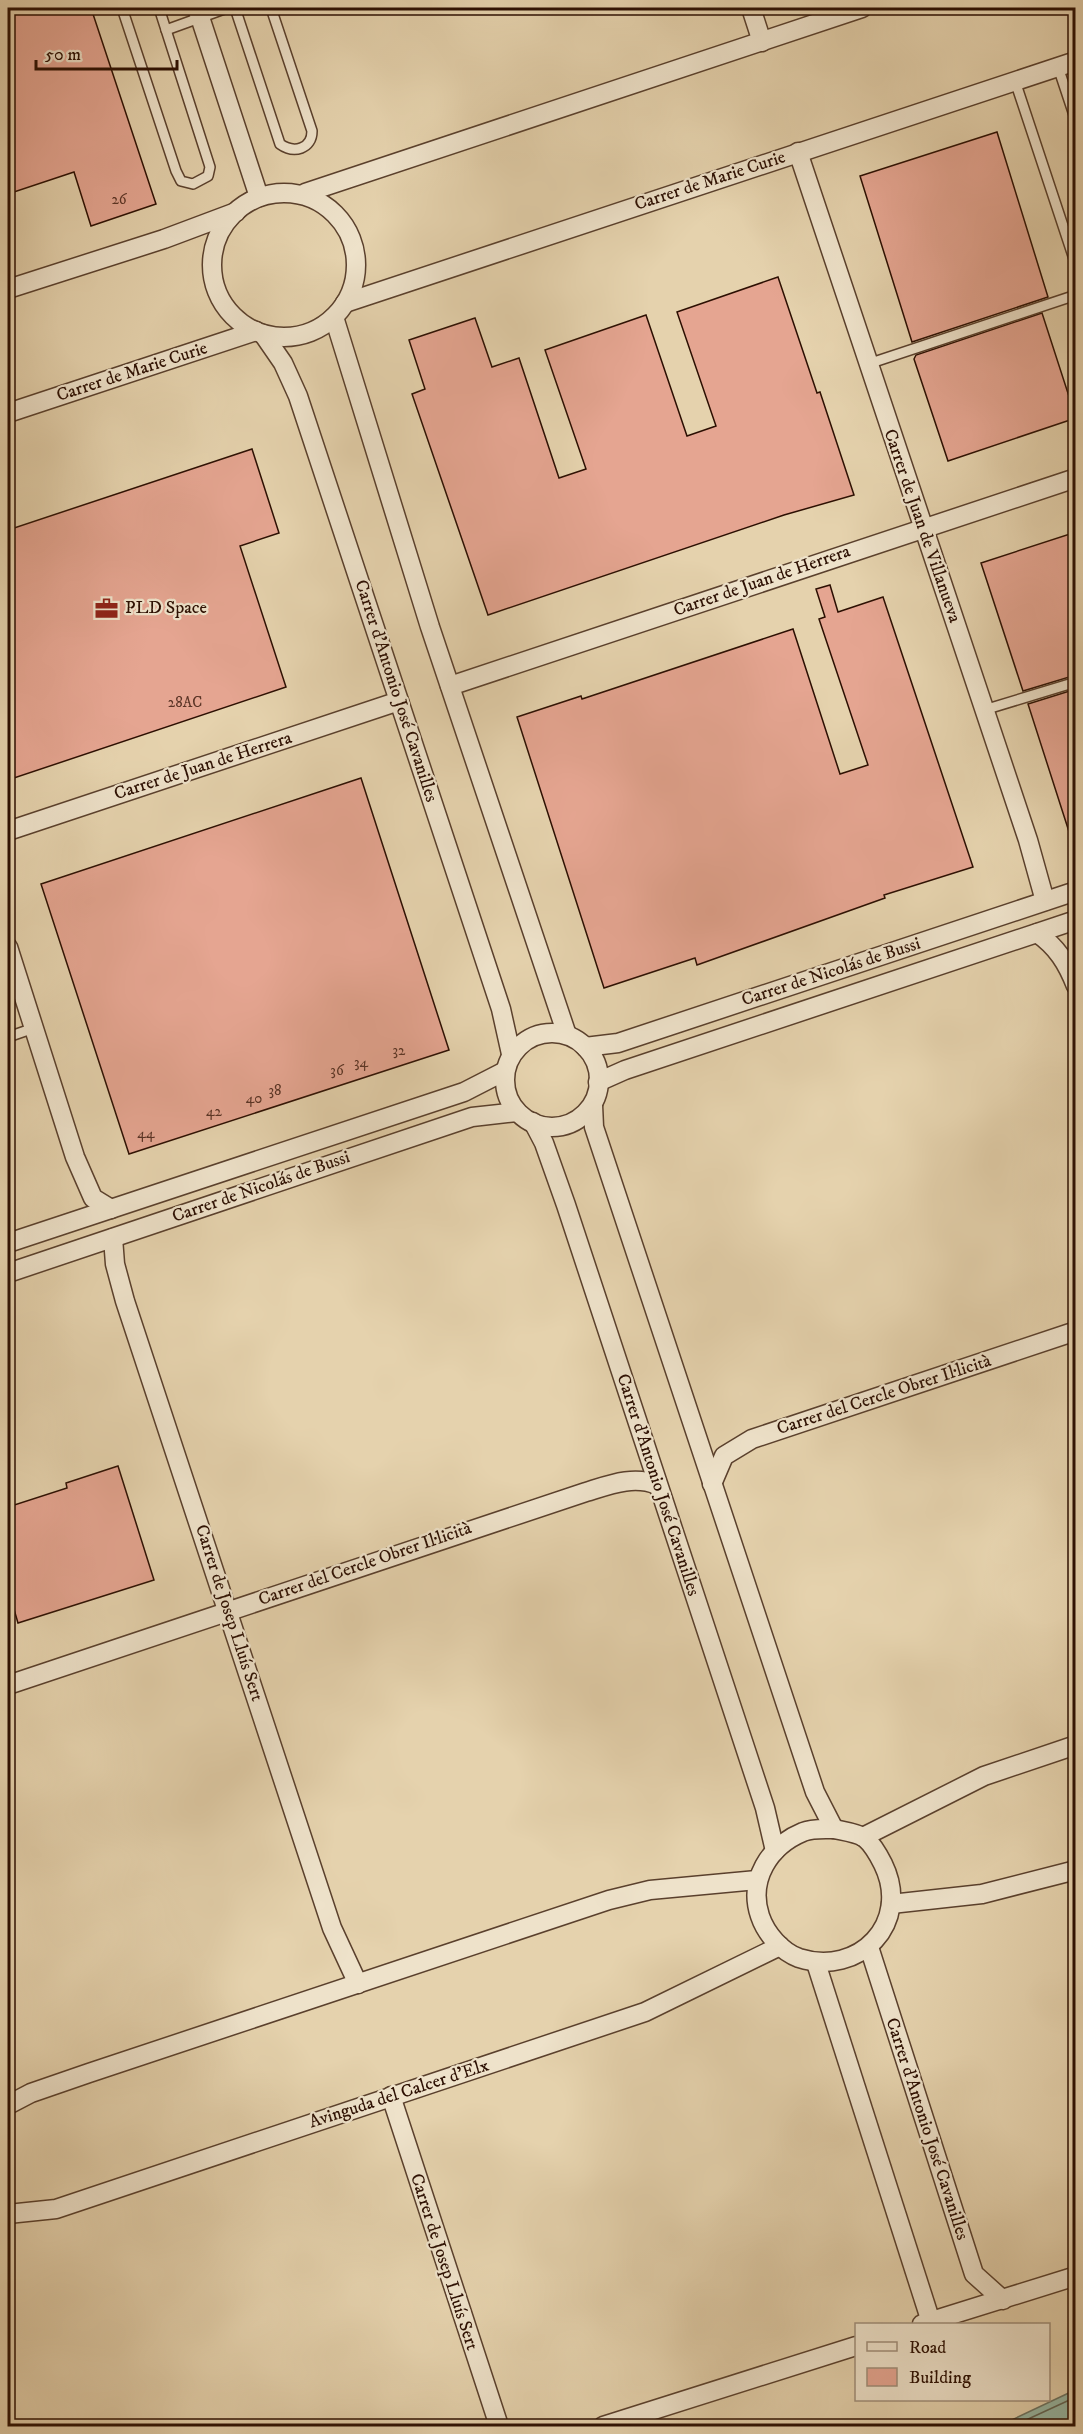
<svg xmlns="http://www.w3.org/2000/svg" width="1083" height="2434" viewBox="0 0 1083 2434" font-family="'IM FELL DW Pica',serif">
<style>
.water{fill:#97b8a4;stroke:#6c7463;stroke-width:1.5}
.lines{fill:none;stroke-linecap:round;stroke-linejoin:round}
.shore{stroke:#626453;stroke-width:1.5}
.building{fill:#e5a591;stroke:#2c0f02;stroke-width:1.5}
.service-casing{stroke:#5a402d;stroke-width:12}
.minor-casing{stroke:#5a402d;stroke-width:21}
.service{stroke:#eee2ca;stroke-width:9}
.minor{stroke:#eee2ca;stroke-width:18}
.labels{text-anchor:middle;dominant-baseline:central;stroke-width:4.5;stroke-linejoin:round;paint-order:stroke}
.number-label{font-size:15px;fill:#5a3426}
.street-label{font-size:18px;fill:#2c0f02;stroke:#eee2ca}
.poi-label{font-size:18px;fill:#2c0f02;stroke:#eee2ca;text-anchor:start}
</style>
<rect width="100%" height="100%" fill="#e5d2ad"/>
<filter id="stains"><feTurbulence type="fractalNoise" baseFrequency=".00333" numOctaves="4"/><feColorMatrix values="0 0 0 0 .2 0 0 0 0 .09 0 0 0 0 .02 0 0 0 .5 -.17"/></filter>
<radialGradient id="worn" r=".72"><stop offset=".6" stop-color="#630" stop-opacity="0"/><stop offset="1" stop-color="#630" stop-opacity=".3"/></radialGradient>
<path class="water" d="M1075,2390V2426H999Z"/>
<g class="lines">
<path class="shore" d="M1013,2426L1076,2397"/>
</g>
<g class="building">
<path d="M8,8H91L156,204L91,226L74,172L8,194Z"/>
<path d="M997,132L1048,297L912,342L860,176Z"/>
<path d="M778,277L817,393L820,392L854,495L784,515L488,615L412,394L425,389L409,340L475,318L492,367L519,358L559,478L586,469L545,350L646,315L687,436L716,426L677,312Z"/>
<path d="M1042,313L1076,418L948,461L914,359L916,355Z"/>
<path d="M252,449L279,533L240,546L286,687L8,780V530Z"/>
<path d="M1076,532V675L1023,691L981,563Z"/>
<path d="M830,585L838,612L883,597L973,867L884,895L885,898L697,965L695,958L604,988L517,717L581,696L582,699L793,629L840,774L868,765L819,619L825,617L816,589Z"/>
<path d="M1076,689V840L1072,841L1028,704Z"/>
<path d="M361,778L449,1050L129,1154L41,884Z"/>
<path d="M118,1466L154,1580L18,1623L8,1589V1507L67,1488L66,1483Z"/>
</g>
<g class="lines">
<defs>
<g id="service">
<path d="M122,8L176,171L181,181L193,184L208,176L210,167L159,8"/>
<path d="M235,8L280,144C294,154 312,149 312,131L271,8"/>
<path d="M166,30L227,8"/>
<path d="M1058,67L1076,121"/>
<path d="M1015,81L1076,265"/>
<path d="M868,364L1076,295"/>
<path d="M984,710L1076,682"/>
<path d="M8,1037L34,1028"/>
</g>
<g id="minor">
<path d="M197,8L259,197"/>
<path d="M751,8L762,42"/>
<path d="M798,152L1028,840L1045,901"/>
<path d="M305,193L862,8"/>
<circle cx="284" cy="265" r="72"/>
<path d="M8,289L164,239L236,212"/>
<path d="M345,303L1076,61"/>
<path d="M334,317L430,627L567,1035"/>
<path d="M263,334L283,363L298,396L501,1009L511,1054"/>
<path d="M8,413L256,331"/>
<path d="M450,686L1076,478"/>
<path d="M8,831L399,701"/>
<path d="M1037,933C1057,947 1067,963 1076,986"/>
<path d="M8,947L75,1157L93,1198L111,1209"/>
<circle cx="552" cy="1080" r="47"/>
<path d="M585,1047L618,1043L1076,891"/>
<path d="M598,1082L625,1070L1076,920"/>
<path d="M593,1105L594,1127L815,1792L834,1829"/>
<path d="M533,1122L544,1143L566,1205L765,1808L775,1851"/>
<path d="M113,1238L115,1264L125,1301L332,1928L358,1984"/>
<path d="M8,1243L464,1092L505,1071"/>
<path d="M8,1273L472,1117L517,1112"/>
<path d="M712,1484L724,1456L752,1439L1076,1331"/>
<path d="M8,1685L586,1492C609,1485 634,1475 657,1485"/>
<path d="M834,1829C843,1831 858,1833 865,1838C872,1844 879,1856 883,1864C912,1923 859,1977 799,1958C782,1952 766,1934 760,1916C748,1880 769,1846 803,1832C812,1828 824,1829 834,1829Z"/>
<path d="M863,1837L984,1776L1076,1745"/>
<path d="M891,1904L982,1894L1076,1870"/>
<path d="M869,1947L974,2274L1003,2300"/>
<path d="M816,1963L931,2322"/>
<path d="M391,2096L499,2426"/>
<path d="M8,2105L31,2093L89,2073L609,1900L650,1890L757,1880"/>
<path d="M8,2214L56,2209L645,2012L780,1946"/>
<path d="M922,2324L1076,2276"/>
<path d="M603,2426L856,2346"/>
</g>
</defs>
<use href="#service" class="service-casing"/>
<use href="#minor" class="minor-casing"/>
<use href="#service" class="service"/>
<use href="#minor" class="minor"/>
</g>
<defs>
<symbol id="office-bare" viewBox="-9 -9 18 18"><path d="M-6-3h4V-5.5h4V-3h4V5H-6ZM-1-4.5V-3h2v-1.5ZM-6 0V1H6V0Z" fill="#8f2418" stroke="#eee2ca" stroke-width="2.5" paint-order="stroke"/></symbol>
</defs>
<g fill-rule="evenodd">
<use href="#office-bare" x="90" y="592" width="33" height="33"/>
</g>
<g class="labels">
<g class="number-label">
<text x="119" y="199">26</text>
<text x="185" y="702">28AC</text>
<text x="399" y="1050">32</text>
<text x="361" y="1062">34</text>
<text x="337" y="1070">36</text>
<text x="275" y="1090">38</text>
<text x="254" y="1098">40</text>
<text x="214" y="1111">42</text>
<text x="146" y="1133">44</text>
</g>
<g class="street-label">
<text transform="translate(710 181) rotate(-18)">Carrer de Marie Curie</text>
<text transform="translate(132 372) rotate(-18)">Carrer de Marie Curie</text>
<text transform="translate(922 526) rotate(71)">Carrer de Juan de Villanueva</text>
<text transform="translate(762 581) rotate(-19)">Carrer de Juan de Herrera</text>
<text transform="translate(396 691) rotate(72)">Carrer d'Antonio José Cavanilles</text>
<text transform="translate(203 766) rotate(-18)">Carrer de Juan de Herrera</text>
<text transform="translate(831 972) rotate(-18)">Carrer de Nicolás de Bussi</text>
<text transform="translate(261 1187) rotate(-19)">Carrer de Nicolás de Bussi</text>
<text transform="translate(884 1395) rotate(-18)">Carrer del Cercle Obrer Il·licità</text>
<text transform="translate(658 1485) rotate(72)">Carrer d'Antonio José Cavanilles</text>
<text transform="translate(365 1564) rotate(-19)">Carrer del Cercle Obrer Il·licità</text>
<text transform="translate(229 1613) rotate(72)">Carrer de Josep Lluís Sert</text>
<text transform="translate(399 2094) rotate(-18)">Avinguda del Calcer d'Elx</text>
<text transform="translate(927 2129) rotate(72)">Carrer d'Antonio José Cavanilles</text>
<text transform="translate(444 2262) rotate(72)">Carrer de Josep Lluís Sert</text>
</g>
<g class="poi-label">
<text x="125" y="608">PLD Space</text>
</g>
</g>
<rect width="1083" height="2434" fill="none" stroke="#e5d2ad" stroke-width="30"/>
<rect x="9" y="9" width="1065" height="2416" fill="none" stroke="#2c0f02" stroke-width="3"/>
<rect x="15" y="15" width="1053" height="2404" fill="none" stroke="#2c0f02" stroke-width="1.5"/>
<rect x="855" y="2323" width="195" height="78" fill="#eee2ca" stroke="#a08e7a" stroke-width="1.5"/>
<rect x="867" y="2342" width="30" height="9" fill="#eee2ca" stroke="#a08e7a" stroke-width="1.5"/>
<text x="909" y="2353" font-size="18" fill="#2c0f02">Road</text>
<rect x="867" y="2368" width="30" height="18" fill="#e5a591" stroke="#a08e7a" stroke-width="1.5"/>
<text x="909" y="2383" font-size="18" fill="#2c0f02">Building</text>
<path d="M36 60v9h141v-9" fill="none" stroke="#2c0f02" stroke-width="3"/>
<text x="45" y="60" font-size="18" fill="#2c0f02" stroke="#eee2ca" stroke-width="4.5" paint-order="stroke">50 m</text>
<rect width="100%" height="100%" filter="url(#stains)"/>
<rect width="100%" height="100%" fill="url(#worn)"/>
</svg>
